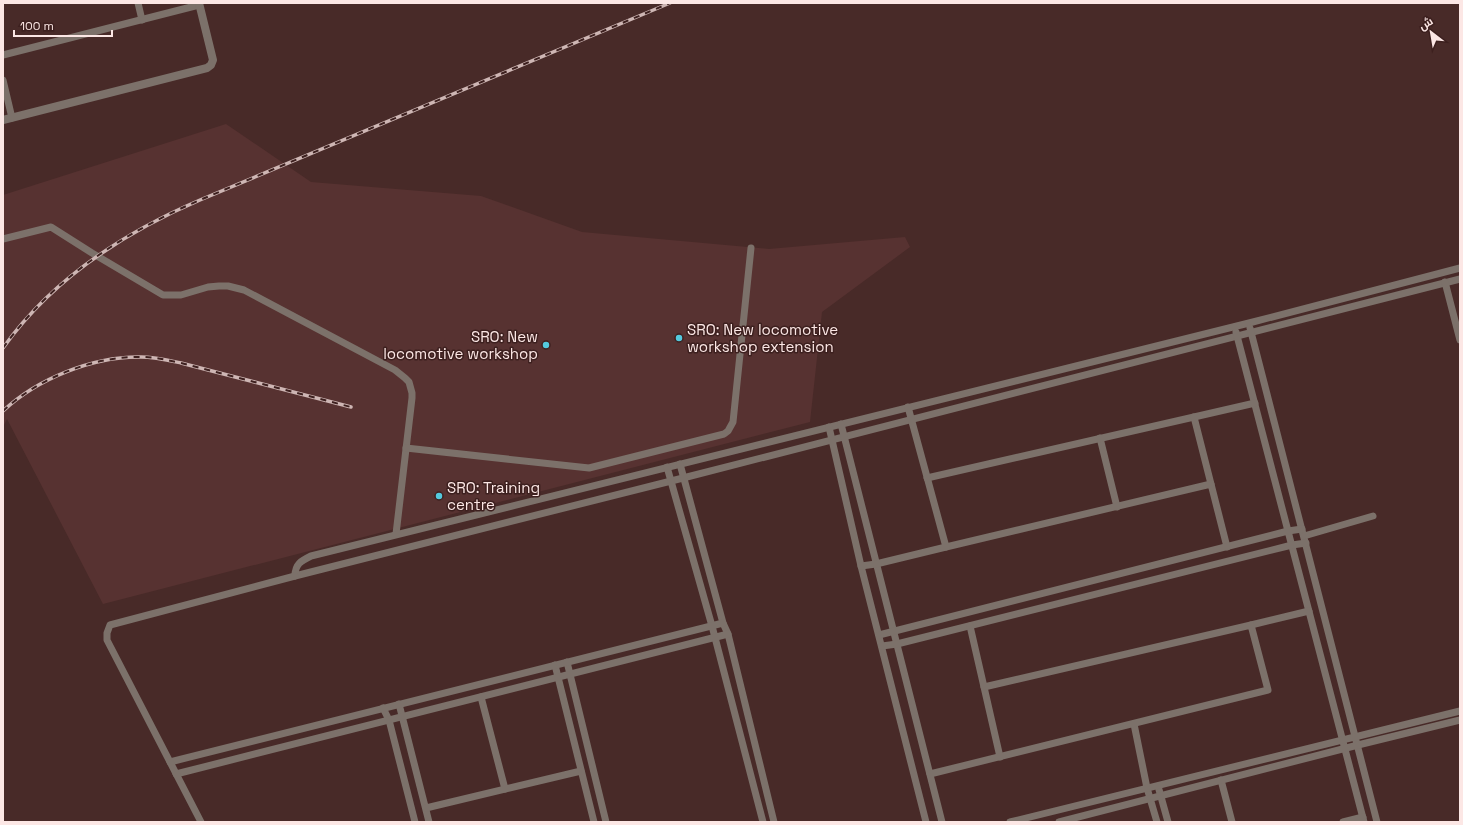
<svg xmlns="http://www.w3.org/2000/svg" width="1463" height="825" viewBox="0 0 1463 825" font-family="'Space Grotesk',Cairo,sans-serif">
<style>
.built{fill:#573231}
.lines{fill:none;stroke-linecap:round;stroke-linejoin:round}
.minor{stroke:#7c716a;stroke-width:7}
.tertiary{stroke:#7c716a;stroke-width:8}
.rail-casing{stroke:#ceb6b4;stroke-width:3.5}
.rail{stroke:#3d201f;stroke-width:2;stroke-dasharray:6;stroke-linecap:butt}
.poi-dot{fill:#54cade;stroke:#3d201f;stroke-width:1.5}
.labels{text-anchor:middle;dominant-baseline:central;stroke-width:3;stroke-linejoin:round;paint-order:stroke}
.poi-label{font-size:15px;fill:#fce7e5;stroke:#3d201f;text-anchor:start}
</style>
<rect width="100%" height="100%" fill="#482a28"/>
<path class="built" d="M226,124L311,182L481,196L582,232L769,249L905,237L910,247L822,312L810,422L103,604L7,419L3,427V195Z"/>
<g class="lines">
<g class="minor">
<path d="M138,3L142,20"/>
<path d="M3,55L199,5"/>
<path d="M3,80L12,118"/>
<path d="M3,239L51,227L92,253L163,295H181L208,287L219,286H228L244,290L395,370L405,378L409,382L412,393V398L396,534"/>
<path d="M1460,268L1249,323L311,556C301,561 295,564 295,576L683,478L1460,279"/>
<path d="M1445,282L1460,340"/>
<path d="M1250,328L1377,822"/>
<path d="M1236,332L1364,822"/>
<path d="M841,424L942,822"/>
<path d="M829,427L861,566L926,822"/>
<path d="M1100,438L1117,507"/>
<path d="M406,448L589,468L724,434L728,431L733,422L751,248"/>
<path d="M680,464L723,623L728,634L774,822"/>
<path d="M667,467L712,626L763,822"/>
<path d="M927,478L1194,417"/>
<path d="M1211,484L1194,417L1255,403"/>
<path d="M1304,536L1373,516"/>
<path d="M946,547L1211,484L1227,547"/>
<path d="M861,566L876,564L946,547L908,407"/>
<path d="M1251,625L1309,611"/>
<path d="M879,635L1288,531L1302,529"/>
<path d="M882,646L897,644L1292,545L1306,543"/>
<path d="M567,662L606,822"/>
<path d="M555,665L594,822"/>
<path d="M984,687L1000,757"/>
<path d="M481,697L505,789"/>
<path d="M399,704L429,822"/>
<path d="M383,708L389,720L415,822"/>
<path d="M1134,724L1147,788L1157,822"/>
<path d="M170,762L723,623"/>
<path d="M176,774L728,634"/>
<path d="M930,774L1268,690L1251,625L984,687L970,626"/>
<path d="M1221,780L1232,822"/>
<path d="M1158,786L1168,822"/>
<path d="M426,808L581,771"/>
<path d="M201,822L107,640V633L110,625L295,576"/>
<path d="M1010,822L1460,711"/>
<path d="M1059,822L1358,745L1460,720"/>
<path d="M1343,822L1363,817"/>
</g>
<path class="tertiary" d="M3,120L207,68L211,65L213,60L199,3"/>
<defs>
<g id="rail">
<path d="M3,348C52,279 123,233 200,200L670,3"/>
<path d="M3,411C37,379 93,356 141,357C154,357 167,360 181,363L351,407"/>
</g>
</defs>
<use href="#rail" class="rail-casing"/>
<use href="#rail" class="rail"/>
</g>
<g class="poi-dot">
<circle cx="679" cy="338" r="4"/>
<circle cx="546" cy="345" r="4"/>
<circle cx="439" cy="496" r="4"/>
</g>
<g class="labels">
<g class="poi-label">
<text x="687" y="329">SRO: New locomotive<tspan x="687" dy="17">workshop extension</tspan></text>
<text x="538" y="336" text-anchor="end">SRO: New<tspan x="538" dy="17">locomotive workshop</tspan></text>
<text x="447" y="487">SRO: Training<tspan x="447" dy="17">centre</tspan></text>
</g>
</g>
<rect width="1463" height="825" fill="none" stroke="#fce7e5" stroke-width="8"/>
<g transform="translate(1431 32) rotate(329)" stroke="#3d201f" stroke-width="3" paint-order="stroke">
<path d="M0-3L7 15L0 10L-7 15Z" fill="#fce7e5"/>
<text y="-6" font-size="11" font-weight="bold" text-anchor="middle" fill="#fce7e5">ش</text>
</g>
<path d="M14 30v6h98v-6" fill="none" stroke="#fce7e5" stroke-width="2"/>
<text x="20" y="30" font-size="12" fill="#fce7e5" stroke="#3d201f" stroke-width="3" paint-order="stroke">100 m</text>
</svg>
